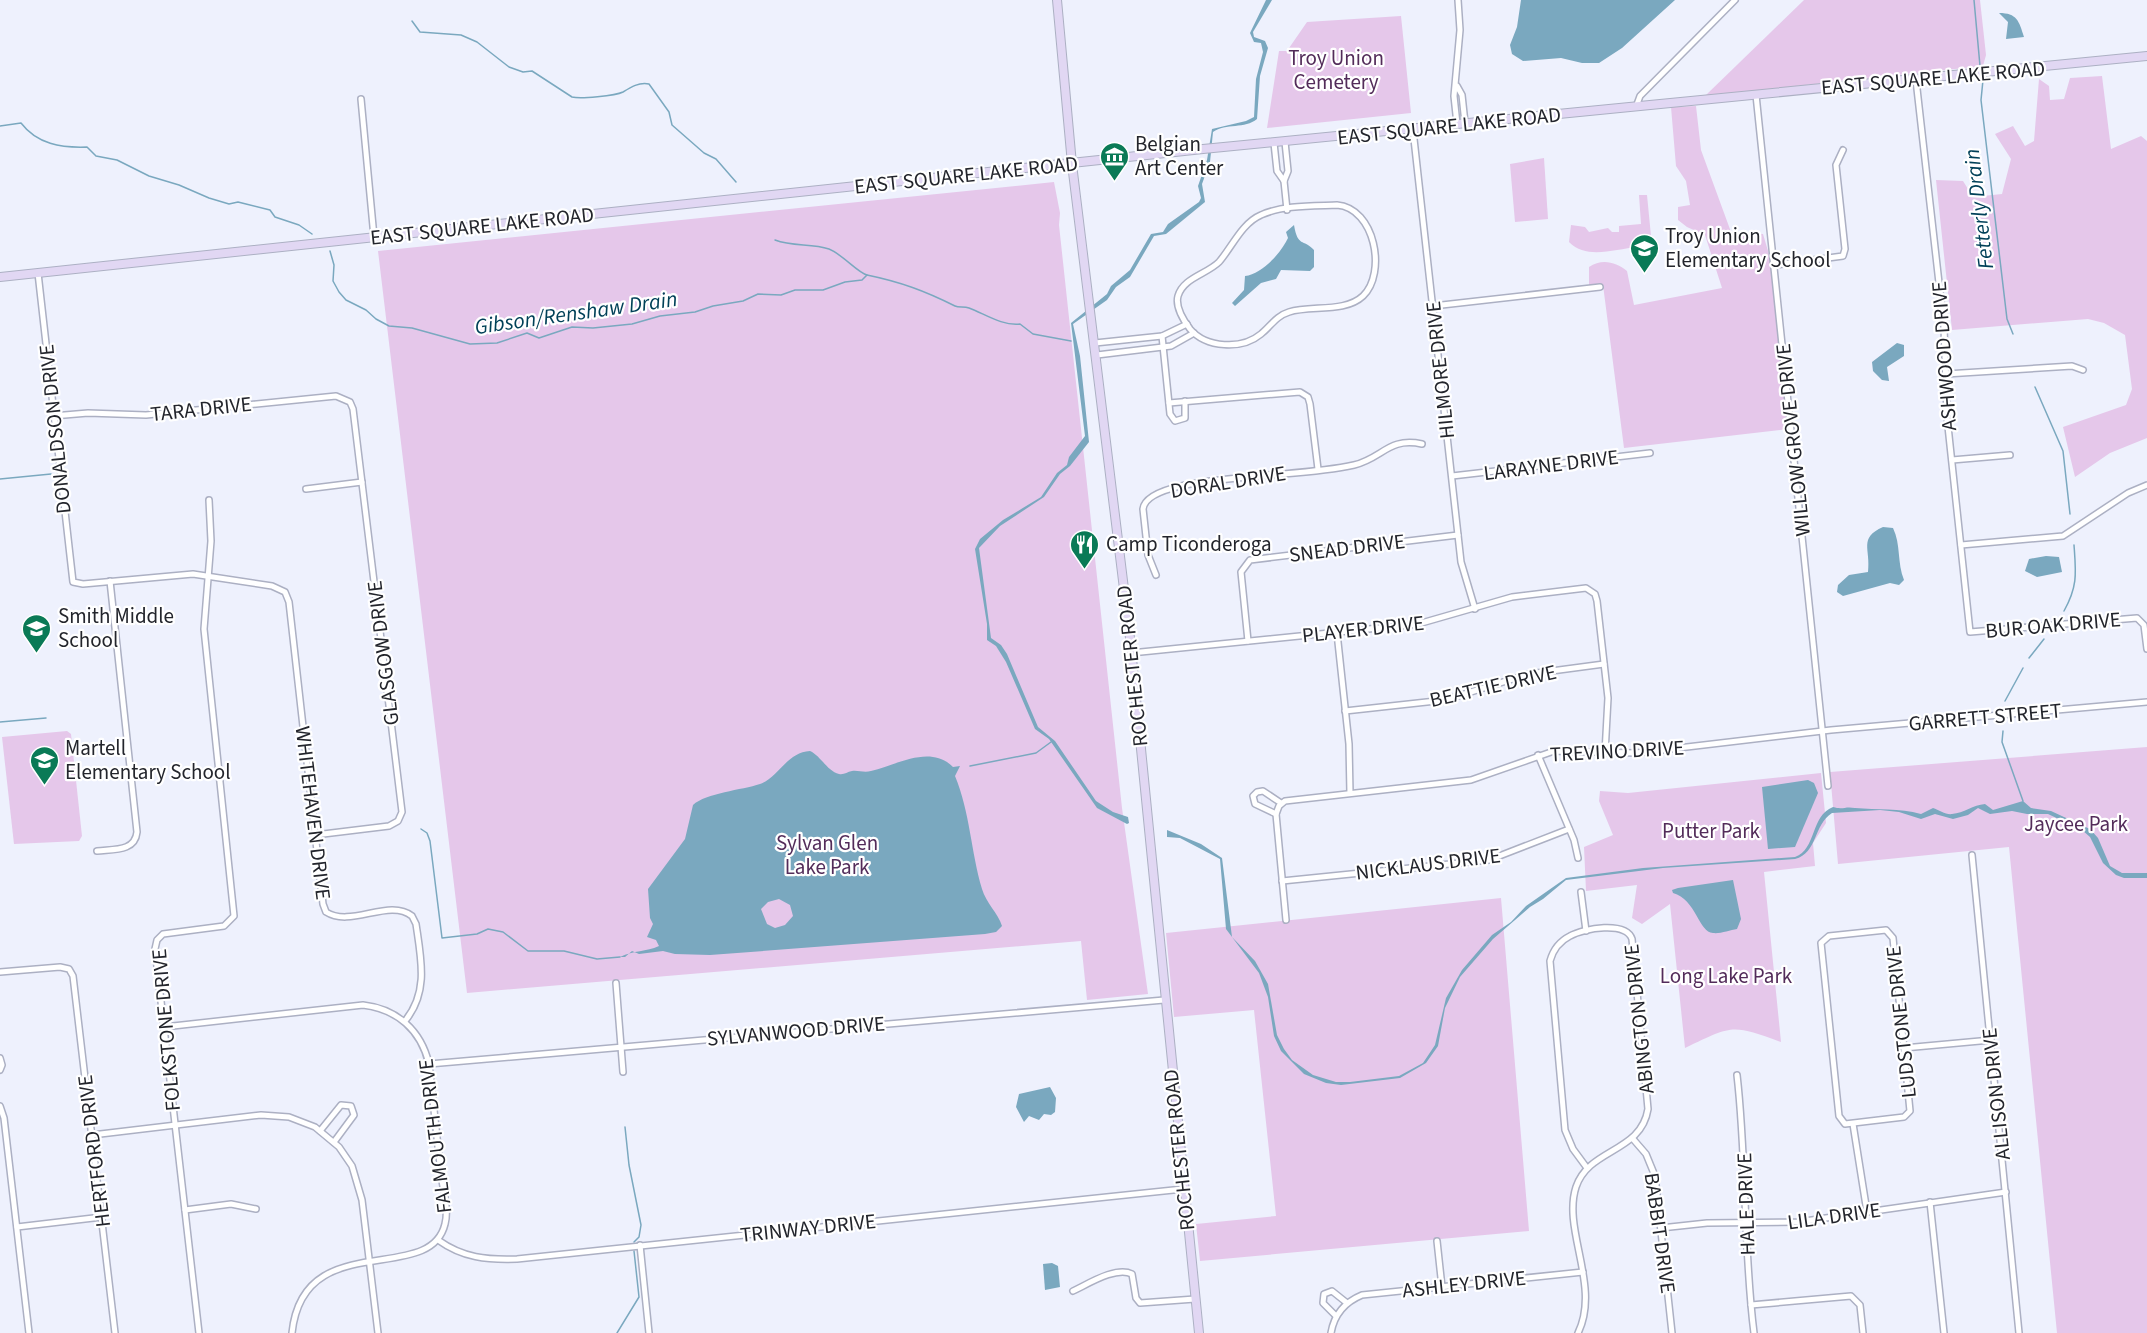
<svg xmlns="http://www.w3.org/2000/svg" width="2147" height="1333" viewBox="0 0 2147 1333" font-family="'Source Sans 3',sans-serif">
<style>
.green{fill:#e5c7ea}
.water{fill:#7aa8bf;fill-rule:evenodd}
.lines{fill:none;stroke-linecap:round;stroke-linejoin:round}
.stream{stroke:#7aa8bf;stroke-width:1.5}
.minor-casing{stroke:#acb0c3;stroke-width:8}
.secondary-casing{stroke:#acb0c3;stroke-width:10}
.minor{stroke:#fff;stroke-width:5}
.secondary{stroke:#e1d7f3;stroke-width:8}
.labels{text-anchor:middle;dominant-baseline:central;stroke-width:4.5;stroke-linejoin:round;paint-order:stroke}
.park-label{font-size:21px;fill:#532c5a;stroke:#fff}
.street-label{font-size:21px;fill:#23252c;stroke:#fff}
.poi-label{font-size:21px;fill:#23252c;stroke:#fff;text-anchor:start}
.water-label{font-size:22px;font-style:italic;fill:#004058;stroke:#fff}
</style>
<rect width="100%" height="100%" fill="#eef1fd"/>
<g class="green">
<path d="M1804,0H1980L1986,55L1983,66L1705,96Z"/>
<path d="M1401,16L1411,113L1267,128L1279,51H1287L1307,22Z"/>
<path d="M2102,76L2111,149L2141,136L2147,141V438L2110,453L2075,477L2063,427L2126,405L2132,389L2125,335L2104,323L2088,319L1952,330L1936,180L1963,181L1973,197L2002,194L2011,159L1995,134L2013,126L2025,146L2034,141L2039,79L2049,86L2050,100L2064,99L2070,78Z"/>
<path d="M1696,106L1701,150L1731,232L1763,234L1771,261L1788,429L1624,448L1603,285H1589V267C1602,258 1616,262 1627,271L1634,305L1722,288L1705,235L1687,227L1678,220V207L1690,205L1686,181L1676,166L1671,107Z"/>
<path d="M1544,158L1548,219L1515,222L1510,164Z"/>
<path d="M1054,182L1060,213L1059,225L1122,808L1148,994L1087,1000L1081,941L467,993L378,251Z"/>
<path d="M1639,195H1647L1651,236L1637,237L1640,241L1638,247C1614,249 1587,260 1569,242L1571,225L1585,227L1589,232L1608,228L1612,232H1619V226L1641,224Z"/>
<path d="M67,731L71,734L82,836L79,841L14,844L2,737Z"/>
<path d="M2147,747V1333H2057L2009,847L1838,864L1830,772Z"/>
<path d="M1821,773L1826,823L1813,843L1815,866L1764,872L1781,1042C1731,1024 1733,1025 1685,1048L1670,904L1642,924L1632,918L1637,885L1586,891L1584,847L1613,835L1599,801L1600,791L1628,793Z"/>
<path d="M1501,898L1529,1231L1200,1261L1196,1224L1276,1216L1254,1010L1174,1017L1166,933Z"/>
</g>
<g class="water">
<path d="M1266,0H1272L1253,32L1254,37L1265,41L1268,48L1260,76L1257,119C1245,129 1226,123 1213,132L1210,162L1202,184L1205,202L1166,234L1154,236L1130,277L1116,287L1107,300L1073,324L1080,356L1089,442L1070,466L1060,474L1044,497L1000,526L979,548L991,638L1001,645L1007,654L1038,727L1055,741L1096,801L1113,812L1128,817L1129,823L1127,824L1097,808L1049,739L1035,729L1006,662L996,646L987,640V624L975,549L980,539L1003,520L1041,497L1057,473L1067,465L1069,457L1085,436L1071,323L1107,294L1111,286L1130,270L1151,234L1163,232L1168,224L1199,202L1201,198L1198,186L1207,160L1212,129L1246,121L1254,117L1256,79L1263,52L1261,43L1254,42L1250,33Z"/>
<path d="M1521,0H1675L1622,48L1599,63H1582L1561,58L1523,61L1512,54L1510,45L1517,27Z"/>
<path d="M1999,13C2017,13 2019,21 2024,37L2006,39L2008,22Z"/>
<path d="M1294,225C1298,248 1303,238 1314,250V267L1310,271L1281,270L1276,279L1261,283L1235,306L1232,303L1244,290L1245,276C1262,274 1281,253 1288,238L1286,232Z"/>
<path d="M1897,343L1904,345V356L1887,367L1889,381L1882,380L1873,371L1872,362Z"/>
<path d="M1883,527L1893,528C1901,544 1897,563 1904,580L1899,585L1890,583L1843,596L1837,592L1838,585L1849,575L1868,572C1871,549 1858,538 1883,527Z"/>
<path d="M2046,556L2059,557L2062,572L2037,577L2025,571L2029,559Z"/>
<path d="M810,751C821,756 827,771 839,774C844,775 847,772 852,771C858,770 864,773 871,771C897,765 930,744 953,767L960,766L955,776C970,812 971,852 982,889C986,903 998,913 1002,926L996,932L985,934L710,955L675,954L663,951L639,954L632,951L625,957H620C634,950 646,952 659,946L656,940L647,937L653,924L650,918L648,889L685,839L693,805C706,793 742,790 760,784C778,778 787,752 810,751ZM779,899L790,905L793,916L785,925L775,928L767,924L761,909L768,902Z"/>
<path d="M1808,780L1814,783L1818,793L1795,847L1768,849L1762,787Z"/>
<path d="M2023,801L2031,808L2051,811L2090,829L2098,838L2110,866L2122,873H2147V878H2124L2116,875L2103,863L2090,837L2082,830L2048,814H2027L2012,811L1990,814L1978,808L1968,815L1953,819L1935,814L1921,819L1899,812L1880,810L1832,813C1813,825 1818,853 1795,859L1663,868L1566,880L1543,899L1530,907L1493,939L1460,977L1445,1008L1438,1046L1426,1063L1400,1078L1341,1085L1326,1083L1304,1074L1281,1051L1274,1036L1268,997L1259,973L1226,929L1220,859L1180,838L1167,837V830L1201,844L1222,858L1232,937L1255,961L1268,984L1277,1035L1284,1049L1292,1060L1313,1075L1336,1082H1350L1399,1076L1423,1063L1435,1045L1446,998L1462,970L1492,935L1511,922L1526,906L1566,878L1643,868L1795,857C1817,849 1810,816 1833,807C1843,810 1845,806 1855,808C1877,810 1899,808 1921,814L1933,808C1939,810 1946,815 1952,814C1964,813 1973,805 1985,804L1993,810Z"/>
<path d="M1733,880L1741,919L1737,929C1730,930 1720,934 1713,933C1699,933 1696,899 1673,893L1672,890L1678,888Z"/>
<path d="M1050,1087L1056,1098L1055,1112L1051,1115L1044,1114L1039,1120L1029,1116L1024,1122L1016,1107L1019,1094Z"/>
<path d="M1052,1263L1058,1266L1060,1287L1045,1290L1043,1264Z"/>
</g>
<g class="lines">
<g class="stream">
<path d="M1974,0L1980,66"/>
<path d="M412,21L420,32L461,35L477,42L509,67L523,72L532,71L572,97C580,99 615,96 623,92C631,87 639,82 649,84L669,112L672,125L704,153L716,159L736,182"/>
<path d="M1983,80L1981,100L2007,319L2013,334"/>
<path d="M0,126L21,123C37,144 61,148 87,147L96,156L117,160L149,176L179,185L209,198L229,204L238,202L270,210L275,217L299,225L312,234"/>
<path d="M775,240C793,247 811,243 829,249C842,254 858,273 867,275C901,282 925,291 955,306C959,308 964,306 969,308C985,314 1002,326 1020,324L1033,334L1071,341"/>
<path d="M330,251L334,265L333,281L339,292L346,300L366,310L376,319L389,326L412,328L470,344L497,343L527,333L539,338L572,327L593,328L632,324L660,316L695,312L713,306L743,301L758,294L781,295L795,290H823L845,282L862,280L867,275"/>
<path d="M2035,387L2063,451L2070,514"/>
<path d="M0,479L51,474"/>
<path d="M2064,611C2078,586 2076,573 2074,545"/>
<path d="M2029,658L2044,639"/>
<path d="M2005,701L2023,668"/>
<path d="M0,722L46,718"/>
<path d="M2003,731L2002,742L2023,801"/>
<path d="M970,766L1036,753L1051,742"/>
<path d="M421,829L427,833L430,841L442,938L477,934L488,929L503,932L528,951H564L597,959L620,957"/>
<path d="M625,1127L629,1165L641,1225L639,1237L634,1242"/>
<path d="M617,1333L639,1297L634,1251"/>
</g>
<defs>
<g id="minor">
<path d="M1916,80L1944,327L1947,417L1970,632L2137,618L2144,625L2147,649"/>
<path d="M1457,86L1462,95L1465,123"/>
<path d="M1756,95L1828,786"/>
<path d="M361,99L374,237"/>
<path d="M1636,107L1640,96L1735,0"/>
<path d="M1457,124L1454,96L1460,30L1458,0"/>
<path d="M1413,130L1461,562L1475,609"/>
<path d="M1274,143L1277,171L1284,181L1288,171L1285,142"/>
<path d="M1284,181L1287,210"/>
<path d="M1337,205C1375,208 1387,273 1363,296C1345,313 1311,305 1289,312C1276,316 1271,326 1261,334C1242,350 1206,348 1190,329C1184,321 1175,307 1178,296C1183,278 1207,274 1219,262C1232,247 1242,223 1261,215C1282,205 1315,206 1337,205Z"/>
<path d="M1775,265L1843,256L1845,249L1836,165L1843,150"/>
<path d="M38,273L73,582L83,584L193,574L272,586L285,592L289,602L323,904L326,912C351,928 389,898 412,916L416,924C421,959 429,992 405,1021"/>
<path d="M1433,306L1600,287"/>
<path d="M1162,336L1170,414L1175,421L1185,418V401"/>
<path d="M1095,343L1162,336L1187,324"/>
<path d="M1097,355L1171,346L1194,333"/>
<path d="M1946,374L2072,366L2083,370"/>
<path d="M1169,403L1300,392L1308,397L1310,404L1318,469"/>
<path d="M53,416L88,413L146,415L336,396L350,402L353,409L402,812L398,821L389,826L315,835"/>
<path d="M1952,460L2010,455"/>
<path d="M1452,476L1650,453"/>
<path d="M306,489L362,482"/>
<path d="M1961,545L2063,536L2128,493L2147,485"/>
<path d="M1156,575L1148,555L1143,509C1146,482 1235,479 1258,476C1289,473 1323,472 1354,465C1383,458 1388,437 1422,444"/>
<path d="M1337,633L1349,744L1350,793"/>
<path d="M1248,641L1241,572L1250,560L1458,535"/>
<path d="M1131,653L1418,624L1512,597L1586,588L1595,594L1597,601L1608,698L1605,753"/>
<path d="M1345,711L1445,700L1529,674L1604,664"/>
<path d="M1538,755L1574,840L1578,858"/>
<path d="M1276,814L1255,804L1253,796L1257,792L1263,791L1281,803"/>
<path d="M97,851C113,849 135,852 137,832L110,581"/>
<path d="M1972,855L2019,1333"/>
<path d="M1282,881L1489,860L1569,829"/>
<path d="M1581,892L1586,931"/>
<path d="M1286,920L1276,814L1279,806L1285,801L1471,780L1554,751L1636,753L1831,730L2147,702"/>
<path d="M1886,930L1893,938L1910,1111L1904,1117L1845,1124L1839,1116L1821,943L1829,936Z"/>
<path d="M0,972L60,967L69,969L73,976L115,1333"/>
<path d="M616,983L623,1072"/>
<path d="M164,1027L363,1005C397,1009 421,1030 429,1064C433,1101 437,1137 441,1174C443,1190 449,1209 445,1224C430,1287 303,1226 292,1333"/>
<path d="M1904,1048L1991,1040"/>
<path d="M0,1058L2,1065L0,1070"/>
<path d="M429,1064L1164,1000"/>
<path d="M1737,1075C1747,1161 1743,1247 1754,1333"/>
<path d="M0,1106L4,1118L29,1333"/>
<path d="M1853,1124L1867,1212"/>
<path d="M320,1131L341,1105L351,1106L354,1115L334,1142"/>
<path d="M92,1135L261,1115L289,1117L315,1127L339,1147L352,1166L362,1200L378,1333"/>
<path d="M1633,1139L1646,1154L1655,1176L1672,1333"/>
<path d="M1930,1202L1944,1333"/>
<path d="M185,1210L231,1204L256,1209"/>
<path d="M17,1227L102,1217"/>
<path d="M1661,1228L1707,1223L1798,1222L2006,1192"/>
<path d="M438,1240C463,1258 487,1260 517,1259L1183,1189"/>
<path d="M1437,1241L1442,1287"/>
<path d="M640,1245L649,1333"/>
<path d="M1073,1291C1088,1284 1116,1266 1132,1274L1136,1298L1140,1303L1195,1299"/>
<path d="M1751,1305L1851,1296L1860,1305L1863,1333"/>
<path d="M1336,1316L1323,1303L1324,1294L1332,1291L1347,1303"/>
<path d="M199,1333L155,949L157,940L163,934L224,926L234,916L204,629L211,541L209,500"/>
<path d="M1331,1333C1334,1315 1345,1302 1362,1295L1583,1272"/>
<path d="M1578,1333C1601,1286 1562,1230 1576,1187C1589,1148 1641,1153 1648,1109L1632,939C1626,921 1584,928 1570,936C1560,941 1553,950 1550,961L1565,1130L1573,1149L1587,1168"/>
</g>
<g id="secondary">
<path d="M1057,0L1072,164L1130,638L1199,1333"/>
<path d="M0,277L1203,149L2147,56"/>
</g>
</defs>
<use href="#minor" class="minor-casing"/>
<use href="#secondary" class="secondary-casing"/>
<use href="#minor" class="minor"/>
<use href="#secondary" class="secondary"/>
</g>
<defs>
<symbol id="museum-pin" viewBox="-11 -11 22 30"><path d="M0 17L-7.5 6A9.5 9.5 0 1 1 7.5 6Z" fill="#0a7a56" stroke="#fff"/><path d="M0-6L6-3V-2H-6V-3ZM-5-1h2V3h-2ZM-1-1h2V3h-2ZM3-1h2V3H3ZM-6 4H6V6H-6Z" fill="#fff"/></symbol>
<symbol id="school-pin" viewBox="-11 -11 22 30"><path d="M0 17L-7.5 6A9.5 9.5 0 1 1 7.5 6Z" fill="#0a7a56" stroke="#fff"/><path d="M0-5L7-2L0 1L-7-2ZM-4 1L0 2.5L4 1V4Q0 6-4 4Z" fill="#fff"/></symbol>
<symbol id="restaurant-pin" viewBox="-11 -11 22 30"><path d="M0 17L-7.5 6A9.5 9.5 0 1 1 7.5 6Z" fill="#0a7a56" stroke="#fff"/><path d="M-5-6h1v4h1v-4h1v4h1v-4h1v5L-1.5 .5V6h-2V.5L-5-1ZM5-6V6H3V1.5H1.5Q1.5-4 5-6Z" fill="#fff"/></symbol>
</defs>
<g fill-rule="evenodd">
<use href="#museum-pin" x="1098" y="140" width="33" height="45"/>
<use href="#school-pin" x="1628" y="232" width="33" height="45"/>
<use href="#restaurant-pin" x="1068" y="528" width="33" height="45"/>
<use href="#school-pin" x="20" y="612" width="33" height="45"/>
<use href="#school-pin" x="28" y="744" width="33" height="45"/>
</g>
<g class="labels">
<g class="park-label">
<text x="1336" y="58">Troy Union<tspan x="1336" dy="24">Cemetery</tspan></text>
<text x="2076" y="824">Jaycee Park</text>
<text x="1711" y="831">Putter Park</text>
<text x="827" y="843">Sylvan Glen<tspan x="827" dy="24">Lake Park</tspan></text>
<text x="1726" y="976">Long Lake Park</text>
</g>
<g class="street-label">
<text transform="translate(1933 78) rotate(-5)">EAST SQUARE LAKE ROAD</text>
<text transform="translate(1449 126) rotate(-6)">EAST SQUARE LAKE ROAD</text>
<text transform="translate(966 175) rotate(-6)">EAST SQUARE LAKE ROAD</text>
<text transform="translate(482 226) rotate(-6)">EAST SQUARE LAKE ROAD</text>
<text transform="translate(1944 356) rotate(-94)">ASHWOOD DRIVE</text>
<text transform="translate(1440 370) rotate(-96)">HILMORE DRIVE</text>
<text transform="translate(201 409) rotate(-6)">TARA DRIVE</text>
<text transform="translate(55 429) rotate(-96)">DONALDSON DRIVE</text>
<text transform="translate(1793 440) rotate(-96)">WILLOW GROVE DRIVE</text>
<text transform="translate(1551 465) rotate(-7)">LARAYNE DRIVE</text>
<text transform="translate(1228 482) rotate(-9)">DORAL DRIVE</text>
<text transform="translate(1347 548) rotate(-7)">SNEAD DRIVE</text>
<text transform="translate(2053 625) rotate(-5)">BUR OAK DRIVE</text>
<text transform="translate(1363 629) rotate(-6)">PLAYER DRIVE</text>
<text transform="translate(383 653) rotate(-97)">GLASGOW DRIVE</text>
<text transform="translate(1132 666) rotate(-96)">ROCHESTER ROAD</text>
<text transform="translate(1493 686) rotate(-13)">BEATTIE DRIVE</text>
<text transform="translate(1985 717) rotate(-5)">GARRETT STREET</text>
<text transform="translate(1617 751) rotate(-3)">TREVINO DRIVE</text>
<text transform="translate(313 813) rotate(83)">WHITEHAVEN DRIVE</text>
<text transform="translate(1428 864) rotate(-7)">NICKLAUS DRIVE</text>
<text transform="translate(1639 1019) rotate(-96)">ABINGTON DRIVE</text>
<text transform="translate(1901 1022) rotate(-96)">LUDSTONE DRIVE</text>
<text transform="translate(166 1030) rotate(-95)">FOLKSTONE DRIVE</text>
<text transform="translate(796 1031) rotate(-5)">SYLVANWOOD DRIVE</text>
<text transform="translate(1996 1094) rotate(-96)">ALLISON DRIVE</text>
<text transform="translate(435 1136) rotate(-97)">FALMOUTH DRIVE</text>
<text transform="translate(1179 1150) rotate(-96)">ROCHESTER ROAD</text>
<text transform="translate(94 1151) rotate(-97)">HERTFORD DRIVE</text>
<text transform="translate(1746 1204) rotate(-92)">HALE DRIVE</text>
<text transform="translate(1834 1216) rotate(-8)">LILA DRIVE</text>
<text transform="translate(808 1228) rotate(-6)">TRINWAY DRIVE</text>
<text transform="translate(1660 1233) rotate(82)">BABBIT DRIVE</text>
<text transform="translate(1464 1284) rotate(-6)">ASHLEY DRIVE</text>
</g>
<g class="poi-label">
<text x="1135" y="144">Belgian<tspan x="1135" dy="24">Art Center</tspan></text>
<text x="1665" y="236">Troy Union<tspan x="1665" dy="24">Elementary School</tspan></text>
<text x="1106" y="544">Camp Ticonderoga</text>
<text x="58" y="616">Smith Middle<tspan x="58" dy="24">School</tspan></text>
<text x="65" y="748">Martell<tspan x="65" dy="24">Elementary School</tspan></text>
</g>
<g class="water-label">
<text transform="translate(1979 209) rotate(-97)">Fetterly Drain</text>
<text transform="translate(576 313) rotate(-8)">Gibson/Renshaw Drain</text>
</g>
</g>
</svg>
